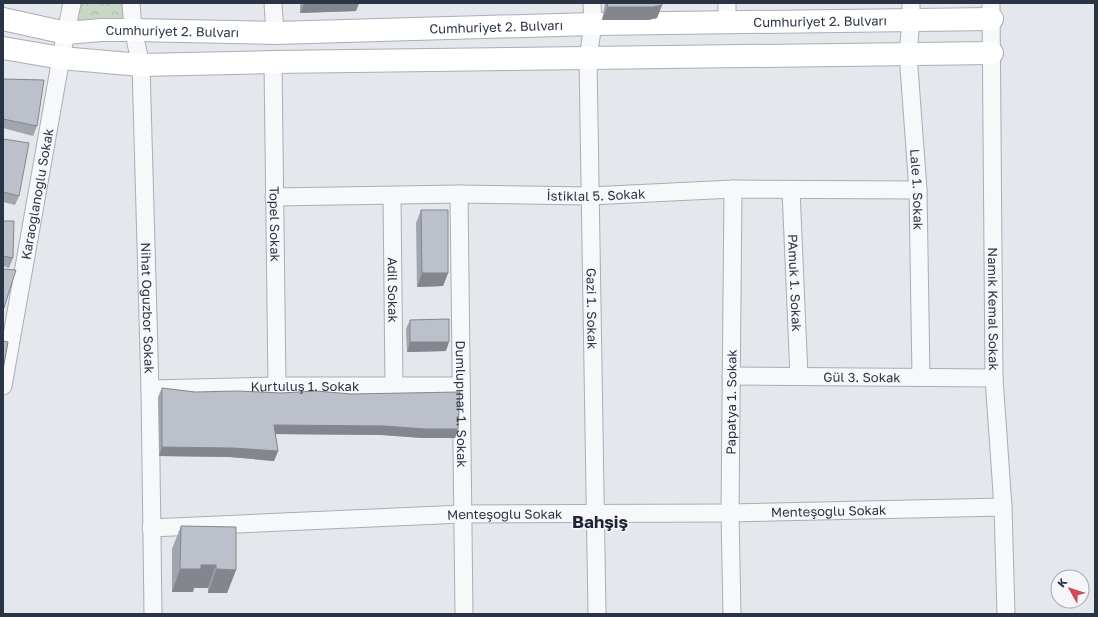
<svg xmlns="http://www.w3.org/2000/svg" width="1098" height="617" viewBox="0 0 1098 617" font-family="'Golos Text',sans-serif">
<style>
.park{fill:url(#park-crowns)}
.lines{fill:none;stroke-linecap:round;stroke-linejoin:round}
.street-casing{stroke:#a9aeb7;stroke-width:19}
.secondary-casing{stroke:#a9aeb7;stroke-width:24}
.street{stroke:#f7f8fa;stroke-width:17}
.secondary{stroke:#fff;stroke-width:22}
.wall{fill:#a1a5ae}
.shaded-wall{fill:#83868d}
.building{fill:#bbc0ca;stroke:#83868d}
.labels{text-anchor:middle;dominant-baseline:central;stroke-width:3.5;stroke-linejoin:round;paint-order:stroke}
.street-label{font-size:13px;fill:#2b3445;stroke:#f4f6f9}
.district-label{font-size:17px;font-weight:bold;fill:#1d2536;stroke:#f4f6f9}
</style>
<defs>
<pattern id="park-crowns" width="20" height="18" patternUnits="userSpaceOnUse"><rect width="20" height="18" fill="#c9d6c5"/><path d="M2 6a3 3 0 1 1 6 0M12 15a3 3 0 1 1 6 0" fill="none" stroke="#adb8ab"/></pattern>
</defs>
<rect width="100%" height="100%" fill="#e4e7ec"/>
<path class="park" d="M72,3H131L133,30L66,33Z"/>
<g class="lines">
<defs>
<g id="street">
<path id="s1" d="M131,3L133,30L141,65L150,389L153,614"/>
<path d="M273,3L275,33"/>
<path id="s2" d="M592,3L593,24L588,58L597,614"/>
<path d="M727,3V22"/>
<path id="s3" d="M911,3V20L908,54L918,190L921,377"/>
<path id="s4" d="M991,3L994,378L1003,507L1006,614"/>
<path id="s5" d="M273,62L277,386"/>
<path id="s6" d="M791,190L799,376"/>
<path id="s7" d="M459,194L464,614"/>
<path id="s8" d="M392,196L394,385"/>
<path id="s9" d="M274,197L459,194L590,196L733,189L918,190"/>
<path id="s10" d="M731,376L994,378"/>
<path id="s11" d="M3,386L61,58L72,3"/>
<path id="s12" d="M150,389L277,386H461"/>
<path id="s13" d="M151,528L462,514L730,513L1003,507"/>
<path id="s14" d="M732,614L730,513L733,189"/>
</g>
<g id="secondary">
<path id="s15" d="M3,19L66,33L101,30H133L275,33L593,24L992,19"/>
<path d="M3,48L61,58L141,65L273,62L992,53"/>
</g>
</defs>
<use href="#street" class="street-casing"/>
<use href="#secondary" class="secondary-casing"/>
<use href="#street" class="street"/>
<use href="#secondary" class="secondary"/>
</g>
<g class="wall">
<path d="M300,3H359L356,11L300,13Z"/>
<path d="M605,3H662V5L657,18L648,20H602Z"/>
<path d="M3,79L37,126L33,136L3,128Z"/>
<path d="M3,139L19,196L15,205L3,202Z"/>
<path d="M421,210L448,273L443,286L417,287L416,223Z"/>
<path d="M3,221L13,258L9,268L3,266Z"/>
<path d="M410,320L446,351L407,352L406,329Z"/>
<path d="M162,388L458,429L455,438H422L382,435L275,434L278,451L274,461L230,457L159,456L158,397Z"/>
<path d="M181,526L236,570L227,593H208V588H194L193,592H172V549Z"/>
</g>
<g class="shaded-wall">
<path d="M304,3H359L356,11L300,13Z"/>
<path d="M662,5L657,18L648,20H602L607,7Z"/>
<path d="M422,273H448L443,286L417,287Z"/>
<path d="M410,342H449L446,351L407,352Z"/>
<path d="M274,425L385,426L458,429L455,438H422L382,435L271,434Z"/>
<path d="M162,447L233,448L278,451L274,461L230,457L159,456Z"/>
<path d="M201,565H216L208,588H194L193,592H172L180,569Z"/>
<path d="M216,569L236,570L227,593H208Z"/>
</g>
<g class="building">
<path d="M608,3H662V5L653,7H607Z"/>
<path d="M3,79L44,80L37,126L3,119Z"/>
<path d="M3,139L29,143L19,196L3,192Z"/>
<path d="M421,210H448V273H422Z"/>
<path d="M3,221H14L13,258L3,256Z"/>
<path d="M3,269L16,270L4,308H3Z"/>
<path d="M449,319V342H410V320Z"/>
<path d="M3,341L8,342L3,370Z"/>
<path d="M162,388L195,392L237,391L281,393L316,391L351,394L460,392L458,429H425L385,426L274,425L278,451L233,448L162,447Z"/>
<path d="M181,526L236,527V570L216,569V565H201V569H180Z"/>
</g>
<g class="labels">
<g class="street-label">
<text stroke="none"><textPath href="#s15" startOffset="819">Cumhuriyet 2. Bulvarı</textPath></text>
<text stroke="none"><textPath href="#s15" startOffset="495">Cumhuriyet 2. Bulvarı</textPath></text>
<text stroke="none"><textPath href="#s15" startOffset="171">Cumhuriyet 2. Bulvarı</textPath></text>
<text stroke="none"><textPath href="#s3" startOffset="187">Lale 1. Sokak</textPath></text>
<text stroke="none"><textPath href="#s11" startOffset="195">Karaoğlanoğlu Sokak</textPath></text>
<text stroke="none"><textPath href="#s9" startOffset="322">İstiklal 5. Sokak</textPath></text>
<text stroke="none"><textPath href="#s5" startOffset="162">Topel Sokak</textPath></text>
<text stroke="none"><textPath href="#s6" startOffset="93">PAmuk 1. Sokak</textPath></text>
<text stroke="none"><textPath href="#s8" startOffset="94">Adil Sokak</textPath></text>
<text stroke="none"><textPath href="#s1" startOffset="306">Nihat Oğuzbor Sokak</textPath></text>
<text stroke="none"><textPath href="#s2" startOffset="306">Gazi 1. Sokak</textPath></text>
<text stroke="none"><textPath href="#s4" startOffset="306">Namık Kemal Sokak</textPath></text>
<text stroke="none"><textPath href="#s10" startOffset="131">Gül 3. Sokak</textPath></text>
<text stroke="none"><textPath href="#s12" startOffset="155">Kurtuluş 1. Sokak</textPath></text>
<text stroke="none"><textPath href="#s14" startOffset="212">Papatya 1. Sokak</textPath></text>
<text stroke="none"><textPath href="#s7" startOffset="210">Dumlupınar 1. Sokak</textPath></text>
<text stroke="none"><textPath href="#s13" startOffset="678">Menteşoğlu Sokak</textPath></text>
<text stroke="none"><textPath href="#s13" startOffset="354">Menteşoğlu Sokak</textPath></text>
</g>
<g class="district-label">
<text x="600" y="521">Bahşiş</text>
</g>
</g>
<rect width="1098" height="617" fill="none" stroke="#2b3445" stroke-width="8"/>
<g transform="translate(1070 589) rotate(309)"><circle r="19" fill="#f4f6f9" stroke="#a4a8b1"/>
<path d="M0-3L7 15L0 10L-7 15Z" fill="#d1495b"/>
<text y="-6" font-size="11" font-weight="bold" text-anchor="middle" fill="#2b3445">K</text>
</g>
</svg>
